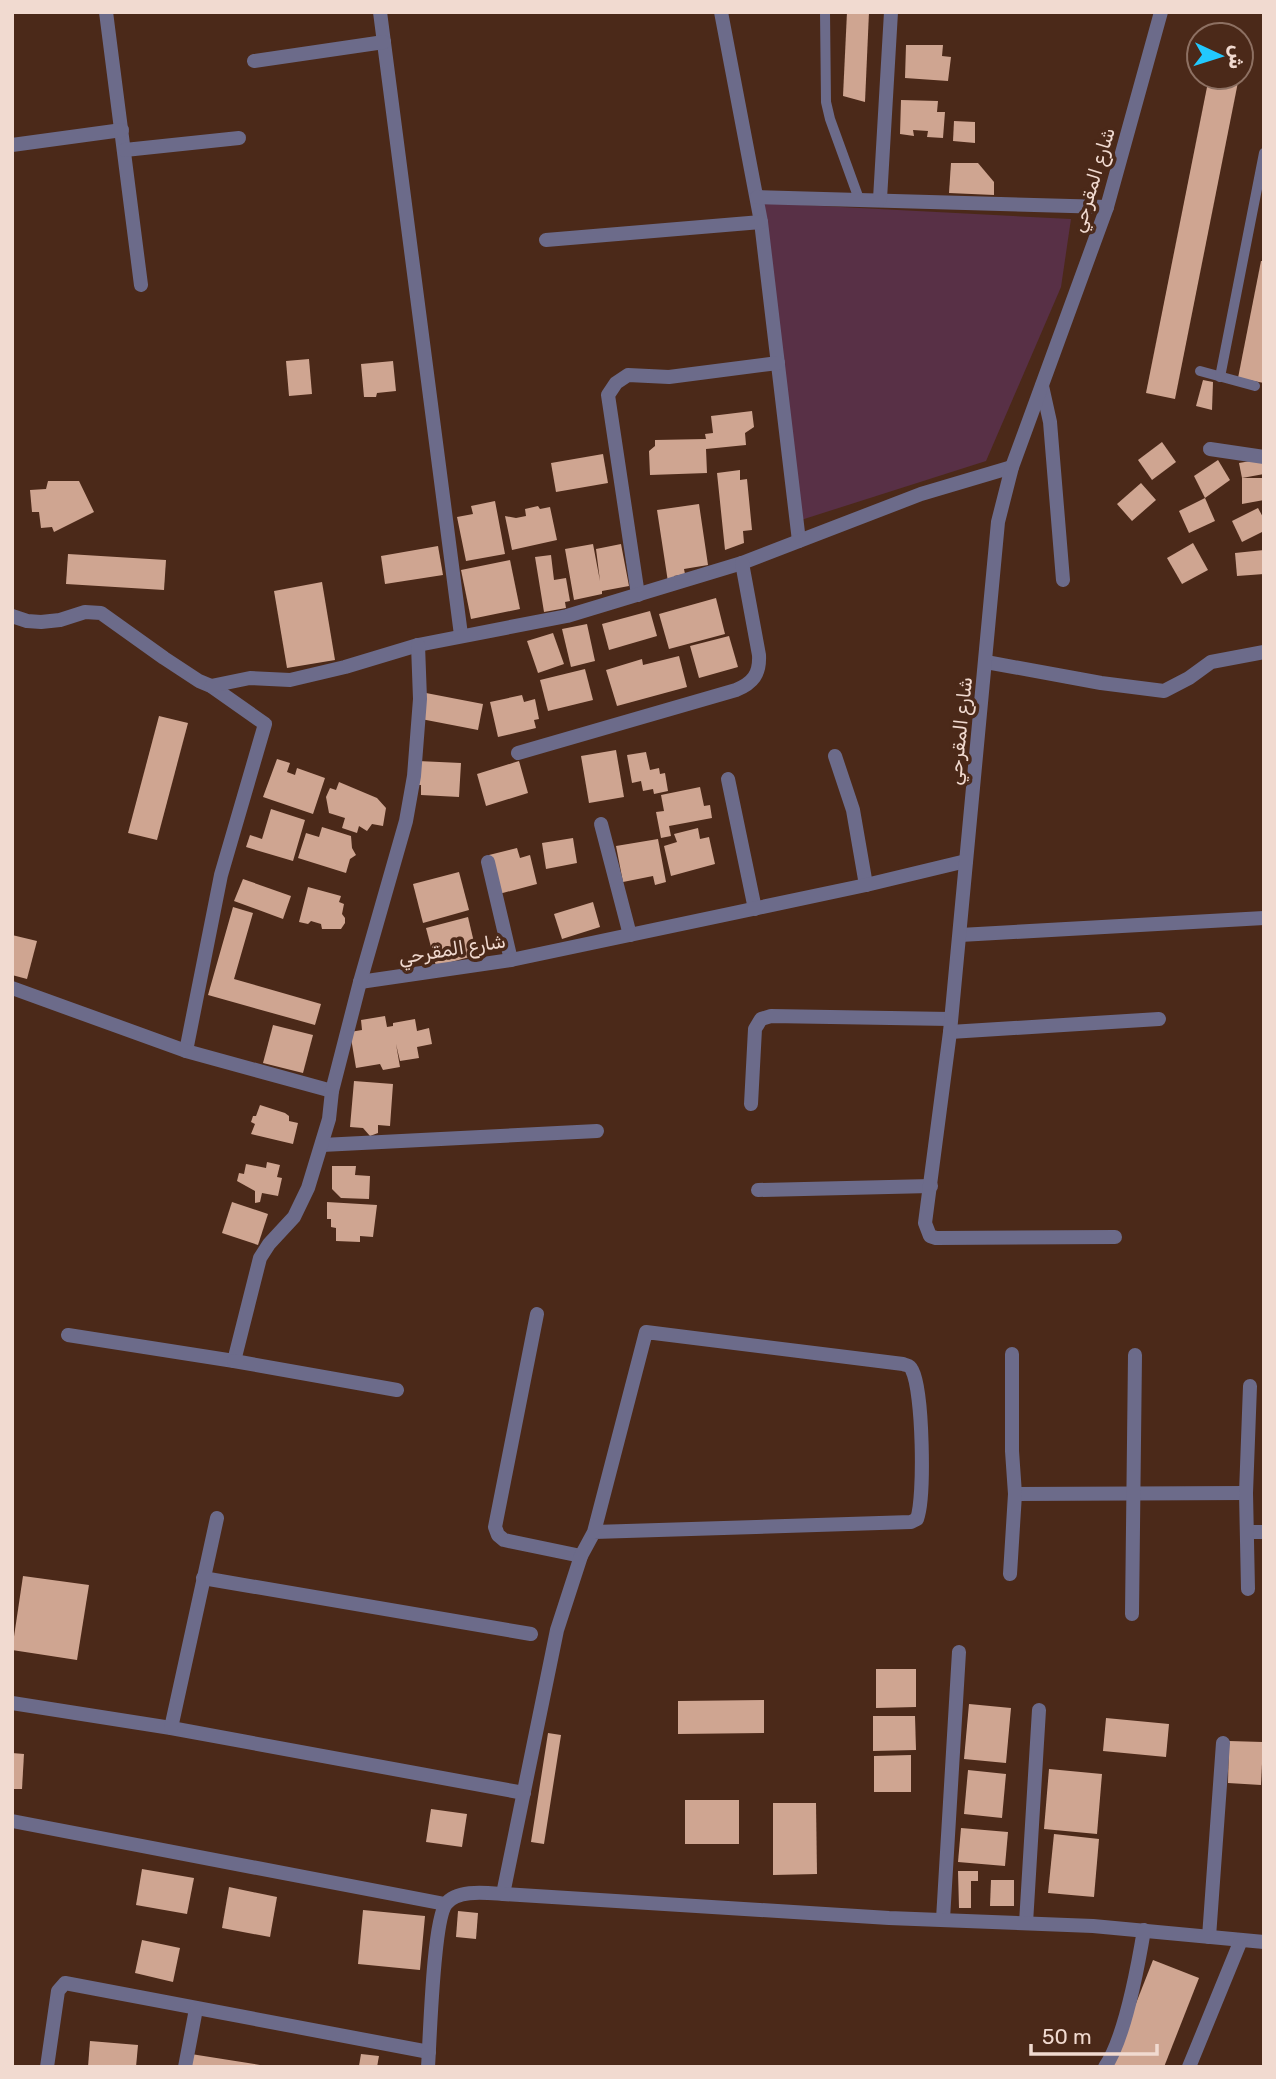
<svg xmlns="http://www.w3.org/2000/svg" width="1276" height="2079" viewBox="0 0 1276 2079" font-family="Rubik,'Noto Sans Arabic',sans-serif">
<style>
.green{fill:#583046}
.building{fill:#cfa591}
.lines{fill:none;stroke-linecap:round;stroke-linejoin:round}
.service{stroke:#6c6b8a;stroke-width:10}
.minor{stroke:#6c6b8a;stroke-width:14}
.labels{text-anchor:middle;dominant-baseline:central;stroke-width:7;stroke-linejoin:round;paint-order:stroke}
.street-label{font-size:19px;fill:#f1dad0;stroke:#4b2919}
</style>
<rect width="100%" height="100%" fill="#4b2919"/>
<path class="green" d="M764,203L1071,219L1061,287L986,461L801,520Z"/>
<g class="building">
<path d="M847,12H869L865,102L843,96Z"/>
<path d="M906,45H943L942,56L951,57L948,81L905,78Z"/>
<path d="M1209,77H1239L1175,399L1146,393Z"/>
<path d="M901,100L938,101L937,112H945L943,138L927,137L928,131L913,130L914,136L900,134Z"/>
<path d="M954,121L975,122V143L953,141Z"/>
<path d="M951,163H978L994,182V195L949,193Z"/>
<path d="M1261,261H1264V383L1238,378Z"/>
<path d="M309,359L312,394L289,396L286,361Z"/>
<path d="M393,361L396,391L377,393L376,397H364L361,364Z"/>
<path d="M1203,380L1213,382L1212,410L1196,406Z"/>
<path d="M752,411L754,427L745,433L746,445L706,449L707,473L650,475L649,451L655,446V440L706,439L705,434L713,433L711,416Z"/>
<path d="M1162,442L1176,462L1152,480L1138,460Z"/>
<path d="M603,454L608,483L556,492L551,463Z"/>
<path d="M1262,459L1264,474L1242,478L1239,463Z"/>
<path d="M1218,460L1230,480L1205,498L1194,476Z"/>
<path d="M740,470V480L747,479L752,530L743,531L744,543L725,550L717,473Z"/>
<path d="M1242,478H1264V500L1242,504Z"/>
<path d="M48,481H79L94,512L54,532L52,527L41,528L39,512H32L30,490L46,489Z"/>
<path d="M1141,483L1156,500L1132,521L1117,504Z"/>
<path d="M1205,498L1215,521L1189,533L1179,511Z"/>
<path d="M495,501L505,554L466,561L457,517L473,514L471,506Z"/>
<path d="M699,504L708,565L684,569L685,574L674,576L675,581L668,582L657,510Z"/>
<path d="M538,506L540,509L550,507L557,540L512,550L505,516L516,518L526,516L525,509Z"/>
<path d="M1258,508L1264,519V531L1242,542L1232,521Z"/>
<path d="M1193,543L1208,570L1182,584L1167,558Z"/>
<path d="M593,544L600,581L596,549L621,544L629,586L602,591V594L574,600L565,549Z"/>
<path d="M438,546L443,575L385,584L381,556Z"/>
<path d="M1264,550V574L1237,576L1235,553Z"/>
<path d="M68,554L166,560L164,590L66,584Z"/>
<path d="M551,555L554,580L566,578L570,601L565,602L566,608L544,612L535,557Z"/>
<path d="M510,560L520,609L471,619L461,570Z"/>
<path d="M322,582L335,660L287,668L274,591Z"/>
<path d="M716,598L725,634L669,649L659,614Z"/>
<path d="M650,611L657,636L609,650L602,624Z"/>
<path d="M587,624L595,661L571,667L562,629Z"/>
<path d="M553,633L564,664L538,673L527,641Z"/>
<path d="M729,636L738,667L699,678L690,646Z"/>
<path d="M679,656L687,687L617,706L606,670L642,659L643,665Z"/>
<path d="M585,669L593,700L548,711L540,680Z"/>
<path d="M426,693L483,704L478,730L421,719Z"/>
<path d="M522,695L524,702L535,699L539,719L534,720L536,728L498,737L490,702Z"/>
<path d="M159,716L188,723L157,840L128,833Z"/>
<path d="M616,750L624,797L589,803L581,756Z"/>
<path d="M646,752L650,770L659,768L660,774L665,773L668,791L654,794L653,789L643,791L641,781L632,783L627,755Z"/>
<path d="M277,759L290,763L287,772L295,775L297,768L325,778L313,814L263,797Z"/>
<path d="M418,761L461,763L459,797L421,795V785H416Z"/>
<path d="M519,761L528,793L486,806L477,774Z"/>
<path d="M339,782L377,798L386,808L383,826L372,824L367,831L359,826L357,833L342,828L345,818L329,813L326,797L330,788L336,790Z"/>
<path d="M700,787L704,806L710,805L712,818L669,826L671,836L661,838L656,812L664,811L661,795Z"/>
<path d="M271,809L305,820L293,861L246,847L250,835L262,839Z"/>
<path d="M322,827L351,836L352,848L356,855L350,859L346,873L298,858L306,833L319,837Z"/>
<path d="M698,828L700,839L709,837L715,864L671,876L664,846L677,842L674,834Z"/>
<path d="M573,838L577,863L546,869L542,843Z"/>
<path d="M658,839L666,882L655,885L653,876L623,882L616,846Z"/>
<path d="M517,848L520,858L530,855L537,884L499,894L489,855Z"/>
<path d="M459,872L469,910L423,923L413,884Z"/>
<path d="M243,879L291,896L283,919L234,901Z"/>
<path d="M308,887L341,896L339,902L344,904L342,914L345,918V923L341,929H322L321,924L311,921L308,924L299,922Z"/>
<path d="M593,902L600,927L562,939L554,914Z"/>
<path d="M233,907L253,913L234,979L321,1004L315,1025L208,995Z"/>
<path d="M468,917L477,955L436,966L426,928Z"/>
<path d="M12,935L37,941L27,979L12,975Z"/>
<path d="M385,1016L387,1027L393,1026V1023L415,1019L417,1031L429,1028L432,1044L417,1047L419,1058L400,1061L396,1044L400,1067L383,1070L380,1064L356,1068L350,1032L362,1030L361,1020Z"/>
<path d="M273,1025L313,1035L303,1073L263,1063Z"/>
<path d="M354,1081L393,1084L390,1126L378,1125V1133L370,1136L363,1128L350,1127Z"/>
<path d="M260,1105L285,1113L289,1116V1121L298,1123L293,1144L251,1134L255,1124L251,1122L253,1116H256Z"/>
<path d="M267,1162L280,1165L277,1177L282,1178L278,1196L262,1193L260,1202L255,1203V1191L237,1181L239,1173L244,1174L246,1164L266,1168Z"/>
<path d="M332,1166H356L355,1175L370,1176L369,1199L341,1198L332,1189Z"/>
<path d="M232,1202L268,1214L258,1245L222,1233Z"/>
<path d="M327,1202L377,1205L373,1237L360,1236V1242L336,1241V1228L331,1227V1219H327Z"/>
<path d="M23,1576L89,1585L77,1660L12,1650Z"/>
<path d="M876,1669H916V1707L876,1708Z"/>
<path d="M764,1700V1733L678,1734V1701Z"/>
<path d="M969,1704L1011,1708L1006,1763L964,1759Z"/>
<path d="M873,1716H915L916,1750L873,1751Z"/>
<path d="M1106,1718L1169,1724L1166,1757L1103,1751Z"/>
<path d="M548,1733L561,1735L544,1844L531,1842Z"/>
<path d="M1229,1741L1263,1742L1261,1785L1228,1783Z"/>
<path d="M12,1753L24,1754L22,1789H12Z"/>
<path d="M911,1755V1792H874V1756Z"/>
<path d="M1049,1769L1102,1774L1097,1834L1044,1829Z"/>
<path d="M968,1770L1006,1774L1002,1818L964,1814Z"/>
<rect x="685" y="1800" width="54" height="44"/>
<path d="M773,1803H816L817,1874L773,1875Z"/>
<path d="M431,1809L467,1814L462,1847L426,1842Z"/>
<path d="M961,1828L1008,1832L1005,1866L958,1862Z"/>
<path d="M1054,1834L1099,1839L1094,1897L1048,1893Z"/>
<path d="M142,1869L194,1878L187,1914L136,1905Z"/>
<path d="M958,1871H978V1881H971V1908H959Z"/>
<path d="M991,1880H1014V1906H990Z"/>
<path d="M229,1887L277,1897L270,1937L222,1928Z"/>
<path d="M363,1910L425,1916L420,1970L358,1964Z"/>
<path d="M458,1911L478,1913L476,1939L456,1937Z"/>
<path d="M142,1940L180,1948L173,1982L135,1973Z"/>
<path d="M1153,1960L1199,1978L1164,2067H1111Z"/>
<path d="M90,2041L138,2045L136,2067H88Z"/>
<path d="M191,2054L260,2065V2067H189Z"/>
<path d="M361,2054L379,2056L377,2067L359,2066Z"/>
</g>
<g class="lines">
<g class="service">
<path d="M825,12L826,102L830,119L859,199"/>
<path d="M1200,371L1255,386"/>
<path d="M1220,377L1264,153"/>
</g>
<g class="minor">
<path d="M106,12L141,285"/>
<path d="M380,12L461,635"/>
<path d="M721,12L761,222L799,541"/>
<path d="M254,61L384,42"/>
<path d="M12,145L122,130"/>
<path d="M125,150L239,138"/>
<path d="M757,197L1107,207"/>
<path d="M880,199L891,12"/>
<path d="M546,240L761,222"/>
<path d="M1042,386L1050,422L1063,580"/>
<path d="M1210,449L1264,457"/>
<path d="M638,595L608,395L616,383L628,375L669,377L778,363"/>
<path d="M12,616L27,621L41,622L60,620L85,612L101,613L164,658L199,681L211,686L265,724L221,875L186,1051"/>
<path d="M986,662L1101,683L1164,691L1189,678L1211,662L1264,652"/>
<path d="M211,686L250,678L290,680L345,667L418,645L567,616L742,563L921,494L1012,467"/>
<path d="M518,753L736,690C753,683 760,674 759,655L742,563"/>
<path d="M835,756L853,810L866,885"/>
<path d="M728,779L755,909"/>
<path d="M601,824L630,935"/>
<path d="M488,862L511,960"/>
<path d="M960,935L1264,918"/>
<path d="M360,982L511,960L866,885L966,861"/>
<path d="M12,988L186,1051L332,1091"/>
<path d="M950,1032L1159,1019"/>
<path d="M751,1104L755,1029L761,1019L771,1016L950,1019"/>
<path d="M322,1145L597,1131"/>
<path d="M758,1190L931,1186"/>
<path d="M1115,1237L936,1238L930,1236L925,1223L950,1032L998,522L1012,467L1107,207L1161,12"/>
<path d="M537,1314L495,1527L498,1535L504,1540L581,1556"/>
<path d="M68,1335L234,1361L260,1258L269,1244L294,1217L308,1188L329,1119L332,1091L360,982L406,821L414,776L420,699L418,645"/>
<path d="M234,1361L397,1390"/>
<path d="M1015,1494L1246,1493"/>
<path d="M1247,1532H1264"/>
<path d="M1010,1574L1015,1494L1012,1451V1354"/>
<path d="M203,1578L531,1634"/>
<path d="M1248,1589L1246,1493L1250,1386"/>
<path d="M1132,1614L1135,1355"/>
<path d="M12,1703L171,1728L524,1793"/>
<path d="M171,1728L217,1518"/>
<path d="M12,1821L445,1904"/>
<path d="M503,1894L557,1630L581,1556L594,1532L646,1332L903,1364C908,1366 910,1365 912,1370C923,1391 925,1497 917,1519L911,1522L594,1532"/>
<path d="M943,1919L959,1652"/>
<path d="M1026,1923L1039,1710"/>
<path d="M1209,1937L1223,1743"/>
<path d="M47,2067L58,1991L65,1983L429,2052"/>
<path d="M185,2067L196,2009"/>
<path d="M428,2067C430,2039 433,1921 446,1904C457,1889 487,1893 503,1894L889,1918L1093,1926L1264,1942"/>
<path d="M1105,2067C1125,2038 1138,1966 1144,1930"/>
<path d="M1189,2067L1241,1940"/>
</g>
</g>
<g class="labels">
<g class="street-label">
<text transform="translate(1093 180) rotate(-73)">شارع المقرحي</text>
<text transform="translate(960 731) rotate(-84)">شارع المقرحي</text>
<text transform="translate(452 949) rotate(-9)">شارع المقرحي</text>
</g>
</g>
<rect width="1276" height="2079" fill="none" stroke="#f1dad0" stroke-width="28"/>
<g transform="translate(1220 56) rotate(94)"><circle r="33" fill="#4b2919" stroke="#8d7062" stroke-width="2"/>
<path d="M0-5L12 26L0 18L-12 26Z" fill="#22c9fe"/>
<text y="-10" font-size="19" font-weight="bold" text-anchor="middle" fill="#f1dad0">ش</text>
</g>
<path d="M1031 2044v10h126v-10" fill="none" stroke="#f1dad0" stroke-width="3.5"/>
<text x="1042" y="2044" font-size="21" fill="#f1dad0" stroke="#4b2919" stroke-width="5" paint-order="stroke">50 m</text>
</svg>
